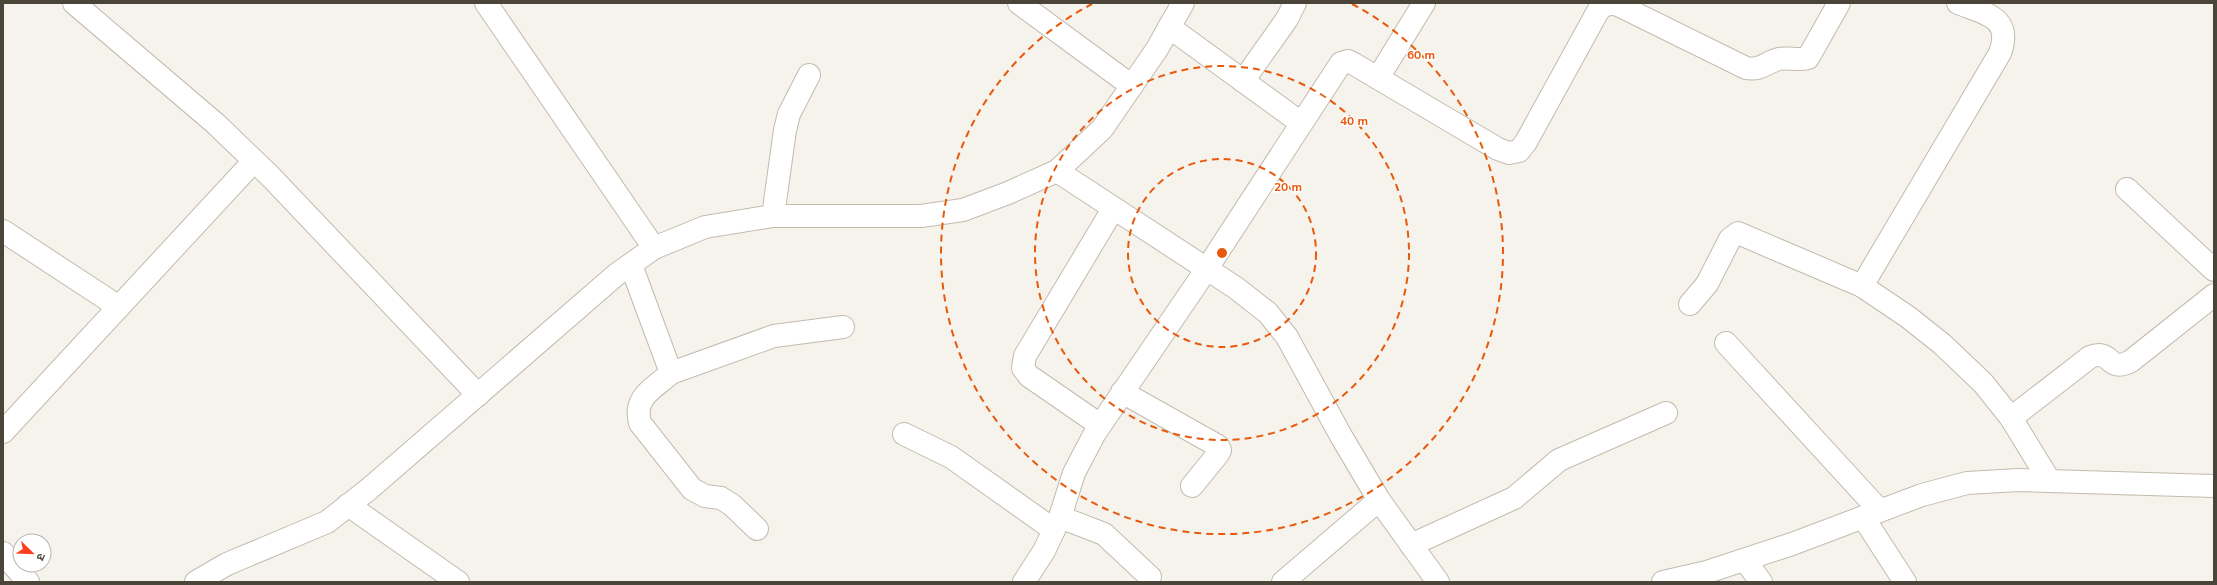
<svg xmlns="http://www.w3.org/2000/svg" width="2217" height="585" viewBox="0 0 2217 585" font-family="'Nunito Sans','Noto Sans Devanagari',sans-serif">
<style>
.lines{fill:none;stroke-linecap:round;stroke-linejoin:round}
.minor-casing{stroke:#c2bbae;stroke-width:24}
.minor{stroke:#fff;stroke-width:22}
.ring{fill:none;stroke:#e8590c;stroke-width:2;stroke-dasharray:7 5}
.centre{fill:#e8590c;stroke:#fff;stroke-width:2}
.ring-label{font-size:12px;text-anchor:middle;font-weight:bold;fill:#e8590c;stroke:#fff;stroke-width:3;stroke-linejoin:round;paint-order:stroke}
</style>
<rect width="100%" height="100%" fill="#f6f3ec"/>
<g class="lines">
<defs>
<g id="minor">
<path d="M74,3L216,124L271,177L478,395"/>
<path d="M486,3L654,248"/>
<path d="M1019,3L1132,86"/>
<path d="M1169,27L1301,123"/>
<path d="M1378,78L1424,3"/>
<path d="M1243,81L1287,19L1295,3"/>
<path d="M1057,171L1236,288L1268,313L1287,337L1341,436L1379,500L1438,582"/>
<path d="M2127,189L2214,270"/>
<path d="M773,216L785,130L789,114L809,75"/>
<path d="M3,231L119,307"/>
<path d="M631,265L671,373C653,389 633,397 640,423L692,489L705,496L721,498L732,505L757,529"/>
<path d="M1862,286L2000,53C2013,17 1985,14 1958,3"/>
<path d="M1690,304L1707,284L1730,239L1738,233L1862,286L1908,317L1942,344L1983,383L2011,418L2049,480"/>
<path d="M1726,343L1880,511"/>
<path d="M671,373L774,336L843,327"/>
<path d="M1122,392L1218,446L1220,450L1218,454L1192,486"/>
<path d="M2011,418L2090,357C2113,348 2107,374 2131,361L2214,295"/>
<path d="M1100,425L1029,376L1023,368L1025,356L1113,209"/>
<path d="M3,432L254,161"/>
<path d="M904,434L951,457L1054,530"/>
<path d="M348,505L458,582"/>
<path d="M1060,517L1104,534L1150,577"/>
<path d="M1863,517L1905,582"/>
<path d="M1411,545L1514,498L1559,460L1666,413"/>
<path d="M3,553L28,582"/>
<path d="M1745,560L1761,582"/>
<path d="M196,582L227,564L327,522L369,489L617,274L654,248L705,227L773,216H921L963,210L1008,193L1057,171L1102,129L1157,49L1183,3"/>
<path d="M1024,582L1044,551L1060,517L1074,473L1095,433L1206,270L1341,63L1348,61L1354,64L1498,149L1509,153L1519,151L1526,142L1598,11C1604,4 1609,3 1618,5L1746,68C1761,71 1766,62 1779,59C1789,57 1798,61 1808,58L1839,3"/>
<path d="M1283,582L1379,500"/>
<path d="M1663,582L1707,572L1792,544L1922,495L1967,483L2019,480L2214,486"/>
</g>
</defs>
<use href="#minor" class="minor-casing"/>
<use href="#minor" class="minor"/>
</g>
<g class="ring">
<circle cx="1222" cy="253" r="94"/>
<circle cx="1222" cy="253" r="187"/>
<path d="M1352 4A281 281 0 1 1 1092 4"/>
</g>
<circle cx="1222" cy="253" r="6" class="centre"/>
<g class="ring-label">
<text x="1421" y="59">60 m</text>
<text x="1354" y="125">40 m</text>
<text x="1288" y="191">20 m</text>
</g>
<rect width="2217" height="585" fill="none" stroke="#4b4439" stroke-width="8"/>
<g transform="translate(32 553) rotate(113)"><circle r="19" fill="#ffffff" stroke="#b7b4b0"/>
<path d="M0-3L7 15L0 10L-7 15Z" fill="#fc3f1d"/>
<text y="-6" font-size="11" font-weight="bold" text-anchor="middle" fill="#4b4439">उ</text>
</g>
</svg>
